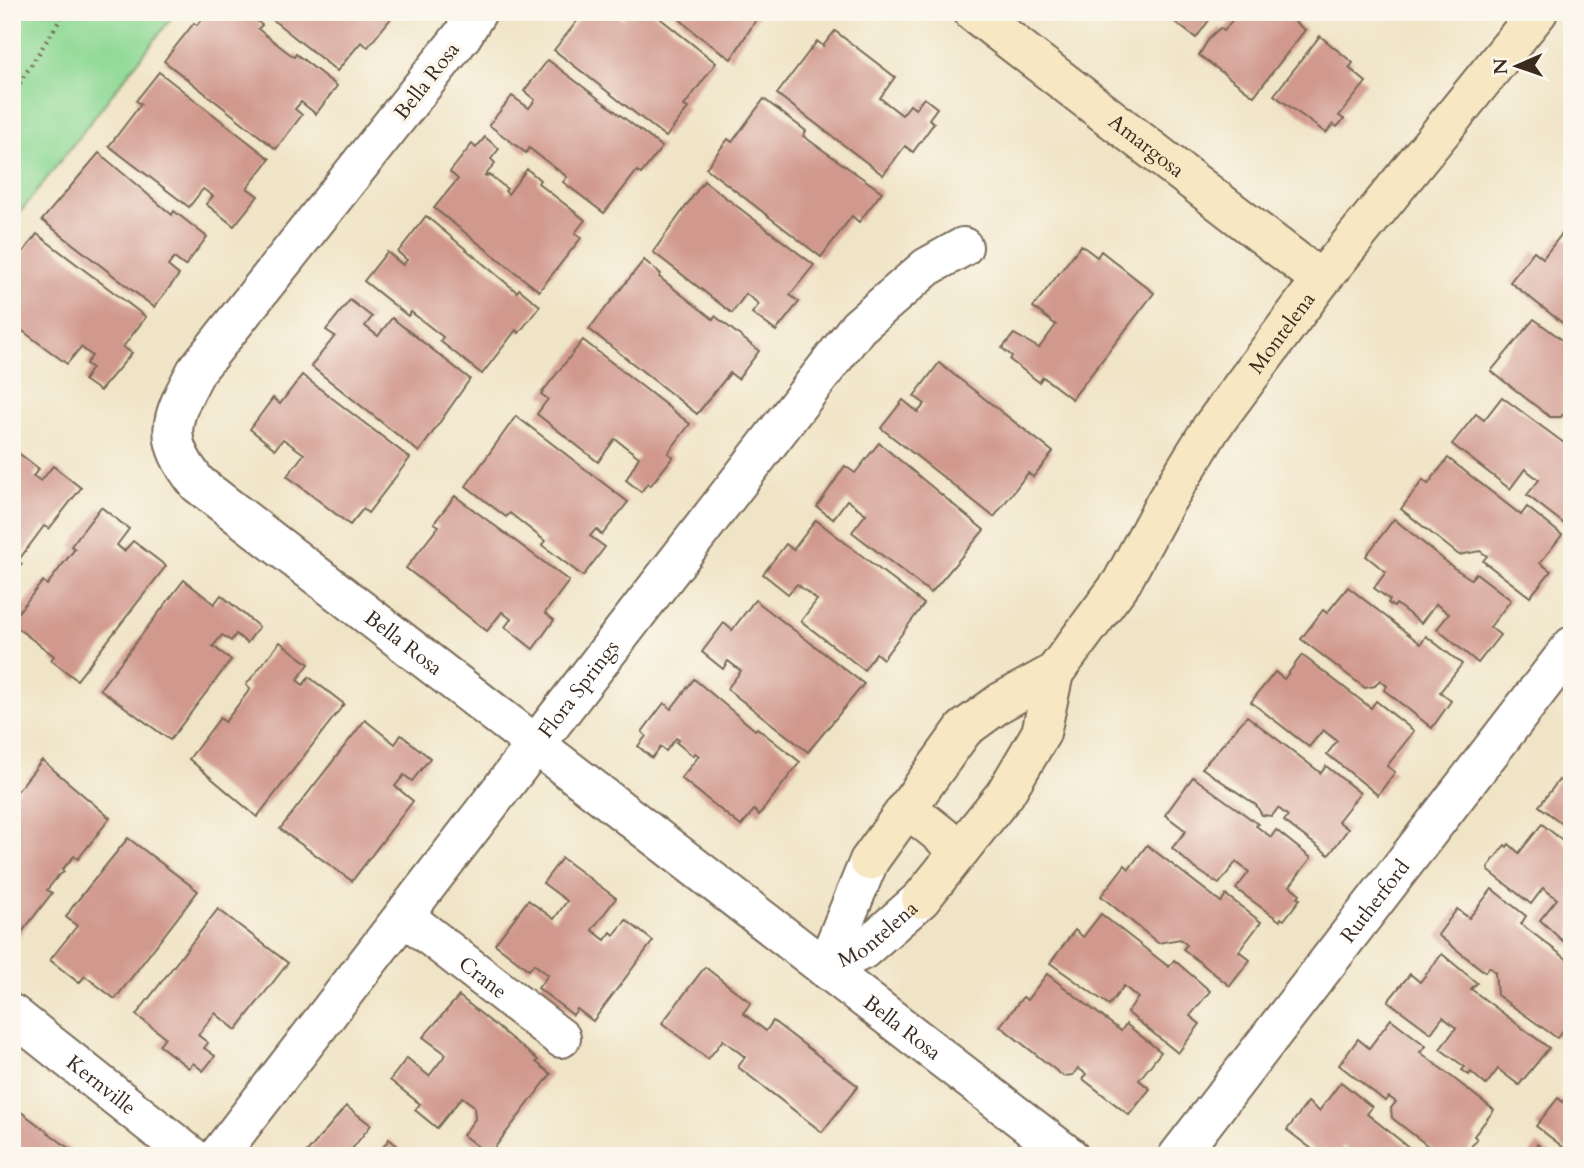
<svg xmlns="http://www.w3.org/2000/svg" width="1584" height="1168" viewBox="0 0 1584 1168" font-family="Cardo,serif">
<style>
.green{fill:#8fd995;stroke:#65825a;stroke-width:2}
.building{fill:#d1998e}
.lines{fill:none;stroke-linecap:round;stroke-linejoin:round}
.street-casing{stroke:#7a6b59;stroke-width:42}
.secondary-casing{stroke:#7a6b59;stroke-width:42}
.path{stroke:#7a6b59;stroke-width:4.5;stroke-dasharray:2 5;stroke-linecap:butt}
.street{stroke:#fff;stroke-width:38}
.secondary{stroke:#f7e8c3;stroke-width:38}
.labels{text-anchor:middle;dominant-baseline:central;stroke-width:7;stroke-linejoin:round;paint-order:stroke}
.street-label{font-size:21px;fill:#3b2a1e;stroke:#fbf7ec}
</style>
<rect width="100%" height="100%" fill="#fbf7ec"/>
<filter id="ink" filterUnits="userSpaceOnUse"><feTurbulence type="fractalNoise" baseFrequency=".0143" numOctaves="2"/><feDisplacementMap in="SourceGraphic" scale="14" xChannelSelector="R" yChannelSelector="G"/><feConvolveMatrix kernelMatrix="1 2 1 2 8 2 1 2 1" color-interpolation-filters="sRGB"/></filter>
<filter id="wash" filterUnits="userSpaceOnUse"><feTurbulence type="fractalNoise" baseFrequency=".00686" numOctaves="4" result="noise"/><feDisplacementMap in="SourceGraphic" scale="28" xChannelSelector="R" yChannelSelector="G"/><feGaussianBlur stdDeviation="1.57" result="paint"/><feColorMatrix in="noise" values="0 0 0 0 0 0 0 0 0 0 0 0 0 0 0 0 0 1.4 0 .05"/><feComposite in="paint" operator="in"/></filter>
<g filter="url(#wash)">
<rect width="100%" height="100%" fill="#f0e4c6"/>
<path class="green" d="M25,12H176L12,223V29Z"/>
<g id="blocks">
<g class="building">
<path d="M207,12H245L262,25L258,29L277,44L294,57L296,54L337,86L316,114L301,102L295,109L302,115L276,149L164,61L194,23L197,25Z"/>
<path d="M263,12H385L392,17L368,47L361,42L337,71Z"/>
<path d="M568,12H614L623,19L627,12H652L716,63L684,106L688,108L666,137L554,50L578,20Z"/>
<path d="M672,12H761L731,59L696,34Z"/>
<path d="M1162,12H1215L1196,38Z"/>
<path d="M1238,12H1282L1305,30L1254,96L1199,55L1210,37L1220,28L1224,31Z"/>
<path d="M835,31L895,77L880,98L902,115L910,105L915,109L924,98L937,108L929,119L934,123L913,152L905,146L883,175L777,94L817,41L823,46Z"/>
<path d="M1320,36L1353,63L1349,68L1366,82L1339,116L1344,119L1337,127L1333,124L1326,133L1274,95Z"/>
<path d="M548,60L662,147L641,174L637,171L604,213L563,182L567,177L529,148L526,153L489,125L512,96L529,108L535,100L524,91Z"/>
<path d="M159,72L270,159L247,188L258,196L234,226L206,204L213,196L203,189L189,207L109,146L141,104L136,101Z"/>
<path d="M764,99L806,131L803,136L882,192L859,222L852,216L821,257L706,168L728,139L732,142Z"/>
<path d="M485,137L499,149L491,159L495,163L485,176L490,175L507,189L505,191L508,194L527,169L540,180L538,183L585,220L575,233L581,238L539,291L434,208L458,179L450,172L472,144L476,148Z"/>
<path d="M99,153L172,215L174,211L207,237L185,266L174,258L168,266L179,275L154,307L42,220Z"/>
<path d="M704,181L814,265L790,295L799,302L776,331L752,313L759,304L746,294L732,313L653,252Z"/>
<path d="M426,216L517,292L519,289L540,306L519,333L516,330L482,374L440,341L443,337L411,312L408,316L364,281L387,252L403,265L407,260L398,252Z"/>
<path d="M37,234L146,317L123,347L132,353L100,391L84,380L92,368L86,364L92,356L81,347L67,364L12,323V272L20,261L18,259Z"/>
<path d="M1561,235L1572,244V324L1569,328L1510,282L1534,251L1543,258Z"/>
<path d="M1081,245L1097,257L1101,251L1154,293L1072,399L1043,377L1039,382L1010,360L1012,356L1002,348L1014,334L1039,348L1056,325L1033,307Z"/>
<path d="M644,260L661,274L659,277L713,319L715,316L759,351L738,379L730,373L697,414L589,329Z"/>
<path d="M350,300L372,317L365,326L378,336L392,318L470,379L419,452L311,366L335,336L326,330Z"/>
<path d="M1534,319L1572,347V416L1566,411L1561,417H1550L1491,371Z"/>
<path d="M583,340L690,424L668,453L673,457L650,486L648,483L641,492L626,480L639,457L615,439L598,462L537,414L548,399L541,394Z"/>
<path d="M939,363L1053,452L1033,477L1028,473L994,517L881,428L903,400L918,412L925,404L914,396Z"/>
<path d="M302,375L410,458L368,513L363,509L350,525L287,476L304,454L283,439L275,449L250,429L273,398L280,404Z"/>
<path d="M1502,397L1572,449V530L1527,495L1539,480L1525,469L1510,489L1452,444L1476,414L1484,420Z"/>
<path d="M516,416L628,502L602,535L596,529L590,536L605,547L583,576L542,545L545,541L510,513L506,517L466,486Z"/>
<path d="M879,443L984,530L931,593L852,532L866,514L847,500L833,519L817,507L845,466L855,473Z"/>
<path d="M12,448L39,469L33,476L41,481L53,466L81,488L49,529L44,526L18,561L22,564L12,576Z"/>
<path d="M1448,458L1521,515L1527,507L1562,535L1540,563L1551,571L1530,597L1483,561L1487,556L1480,551L1459,555L1401,509L1423,480L1428,484Z"/>
<path d="M455,496L569,581L545,613L554,620L533,649L505,627L511,619L502,612L487,631L406,568L439,526L434,523Z"/>
<path d="M101,507L129,529L117,545L124,551L133,541L166,566L77,680L51,660L54,656L12,624V620L43,581L47,585L62,565L75,549L71,546Z"/>
<path d="M1394,519L1454,568L1471,579L1476,573L1511,600L1490,627L1500,635L1478,663L1437,629L1449,614L1436,604L1421,623L1396,604L1394,607L1388,603L1390,600L1374,588L1386,572L1366,556Z"/>
<path d="M816,520L924,604L883,659L876,653L864,670L801,621L817,600L797,584L788,594L763,574L786,544L793,550Z"/>
<path d="M184,580L214,604L221,595L259,627L247,643L236,634L231,641L222,635L213,646L231,660L170,740L100,689Z"/>
<path d="M1348,587L1421,644L1426,636L1462,664L1440,692L1451,701L1432,728L1384,690L1387,686L1380,680L1375,686L1365,688L1301,639L1323,610L1327,613Z"/>
<path d="M755,600L864,684L808,752L727,689L741,671L728,661L723,669L702,652L724,623L732,630Z"/>
<path d="M280,642L309,664L297,680L303,685L309,677L344,704L257,817L189,759L220,718L225,722L250,689L246,685Z"/>
<path d="M1302,655L1371,708L1376,701L1414,731L1387,766L1395,772L1378,795L1327,754L1337,741L1323,730L1309,747L1251,702L1275,672L1284,679Z"/>
<path d="M694,679L755,730L757,728L800,762L759,815L754,810L741,826L681,778L699,756L695,753L693,756L676,742L679,740L676,738L666,751L661,747L652,758L638,746L646,736L642,732L664,703L671,709Z"/>
<path d="M1247,716L1321,773L1326,766L1360,793L1338,821L1348,829L1329,855L1284,821L1288,816L1278,808L1272,816L1262,815L1256,805L1202,768Z"/>
<path d="M365,720L395,744L401,735L430,758L412,781L404,775L395,786L413,801L352,881L280,829Z"/>
<path d="M42,760L110,818L78,859L74,856L62,870L64,872L58,876L47,890L52,893L18,937L12,932V798Z"/>
<path d="M1193,777L1258,824L1256,826L1271,837L1276,830L1311,858L1290,886L1300,894L1297,898L1300,899L1284,920L1281,918L1280,921L1236,889L1249,872L1236,862L1219,884L1193,867L1172,848L1186,831L1165,815Z"/>
<path d="M1559,780L1569,788L1572,785V831L1539,806Z"/>
<path d="M1542,824L1572,848V945L1568,946L1540,920L1557,899L1543,888L1531,904L1489,871L1488,867L1505,845L1507,847L1509,844L1519,853Z"/>
<path d="M128,838L198,891L115,999L85,976L79,983L50,960L77,926L66,917L73,906Z"/>
<path d="M1147,845L1221,902L1226,895L1261,922L1239,951L1250,960L1230,986L1183,949L1187,945L1180,939L1158,943L1101,896L1125,865L1129,869Z"/>
<path d="M562,858L616,898L592,930L605,940L611,932L614,935L626,920L653,941L593,1021L577,1009L573,1015L538,988L548,975L534,964L529,970L495,944L528,900L554,919L567,901L543,883Z"/>
<path d="M1492,889L1526,916L1521,924L1572,963V1019L1557,1038L1497,995L1495,972L1489,967L1485,972L1438,935L1457,909L1469,918Z"/>
<path d="M218,909L288,963L236,1030L215,1013L198,1035L208,1043L204,1048L215,1056L203,1071L193,1063L189,1068L159,1045L165,1037L136,1015Z"/>
<path d="M1101,914L1169,967L1174,960L1210,991L1190,1016L1200,1024L1178,1053L1127,1012L1138,998L1124,986L1109,1005L1050,963L1075,930L1083,937Z"/>
<path d="M1442,954L1477,983L1471,989L1549,1048L1519,1085L1498,1069L1486,1085L1471,1072L1469,1075L1462,1070L1465,1067L1440,1049L1456,1028L1443,1017L1431,1033L1388,1001L1410,974L1420,982Z"/>
<path d="M705,967L751,1003L743,1013L766,1031L773,1021L858,1086L822,1132L738,1067L745,1057L723,1040L708,1059L662,1023Z"/>
<path d="M1047,974L1121,1031L1126,1024L1161,1052L1139,1080L1150,1089L1129,1115L1083,1079L1086,1074L1078,1068L1073,1075L1063,1076L1000,1026L1023,997L1027,1000Z"/>
<path d="M459,996L538,1060L536,1062L551,1074L489,1155L463,1135L475,1119L474,1106L462,1097L437,1128L415,1110L420,1104L390,1080L407,1058L429,1076L446,1054L423,1037Z"/>
<path d="M1391,1019L1426,1046L1420,1052L1494,1110L1474,1136L1477,1139L1464,1156H1441L1392,1118L1391,1108L1396,1102L1389,1097L1385,1101L1339,1065L1358,1039L1369,1048Z"/>
<path d="M1341,1082L1372,1107L1367,1114L1420,1156H1355L1343,1146L1336,1156H1321L1287,1130L1308,1102L1319,1111Z"/>
<path d="M1572,1091V1154L1536,1126L1558,1098L1563,1102Z"/>
<path d="M12,1105L79,1156H12Z"/>
<path d="M346,1106L371,1125L352,1149L361,1156H304Z"/>
<path d="M389,1139L410,1156H377Z"/>
<path d="M1537,1144L1552,1156H1528Z"/>
</g>
</g>
</g>
<g filter="url(#ink)">
<use href="#blocks" fill-opacity="0" stroke="#7a6b59" stroke-width="2"/>
<g class="lines">
<defs>
<g id="street">
<path id="s1" d="M477,12L462,36L196,371C170,420 161,438 198,484L1069,1156"/>
<path id="s2" d="M404,916L561,1038"/>
<path id="s3" d="M825,968L863,950L921,899"/>
<path d="M825,968L869,861"/>
<path id="s4" d="M12,1014L191,1156"/>
<path id="s5" d="M218,1156L858,327L927,267L963,247"/>
<path id="s6" d="M1178,1156L1572,646"/>
</g>
<g id="secondary">
<path id="s7" d="M973,12L1321,280"/>
<path d="M907,808L960,850"/>
<path id="s8" d="M869,861L964,729L1001,702L1054,673L1122,582L1166,501L1211,428L1321,280L1538,12"/>
<path d="M921,899L1005,794L1041,733L1054,673"/>
</g>
</defs>
<use href="#street" class="street-casing"/>
<use href="#secondary" class="secondary-casing"/>
<path class="path" d="M12,95L65,12"/>
<use href="#street" class="street"/>
<use href="#secondary" class="secondary"/>
</g>
</g>
<g class="labels">
<g class="street-label">
<text transform="translate(427 81) rotate(-52)">Bella Rosa</text>
<text stroke="none"><textPath href="#s7" startOffset="219">Amargosa</textPath></text>
<text stroke="none"><textPath href="#s8" startOffset="679">Montelena</textPath></text>
<text stroke="none"><textPath href="#s1" startOffset="840">Bella Rosa</textPath></text>
<text stroke="none"><textPath href="#s5" startOffset="590">Flora Springs</textPath></text>
<text stroke="none"><textPath href="#s6" startOffset="322">Rutherford</textPath></text>
<text stroke="none"><textPath href="#s3" startOffset="63">Montelena</textPath></text>
<text stroke="none"><textPath href="#s2" startOffset="100">Crane</textPath></text>
<text stroke="none"><textPath href="#s1" startOffset="1470">Bella Rosa</textPath></text>
<text stroke="none"><textPath href="#s4" startOffset="114">Kernville</textPath></text>
</g>
</g>
<rect width="1584" height="1168" fill="none" stroke="#fbf7ec" stroke-width="42"/>
<g transform="translate(1517 66) rotate(268)" stroke="#fbf7ec" stroke-width="5" paint-order="stroke">
<path d="M0-5L12 26L0 18L-12 26Z" fill="#3b2a1e"/>
<text y="-10" font-size="19" font-weight="bold" text-anchor="middle" fill="#3b2a1e">N</text>
</g>
</svg>
